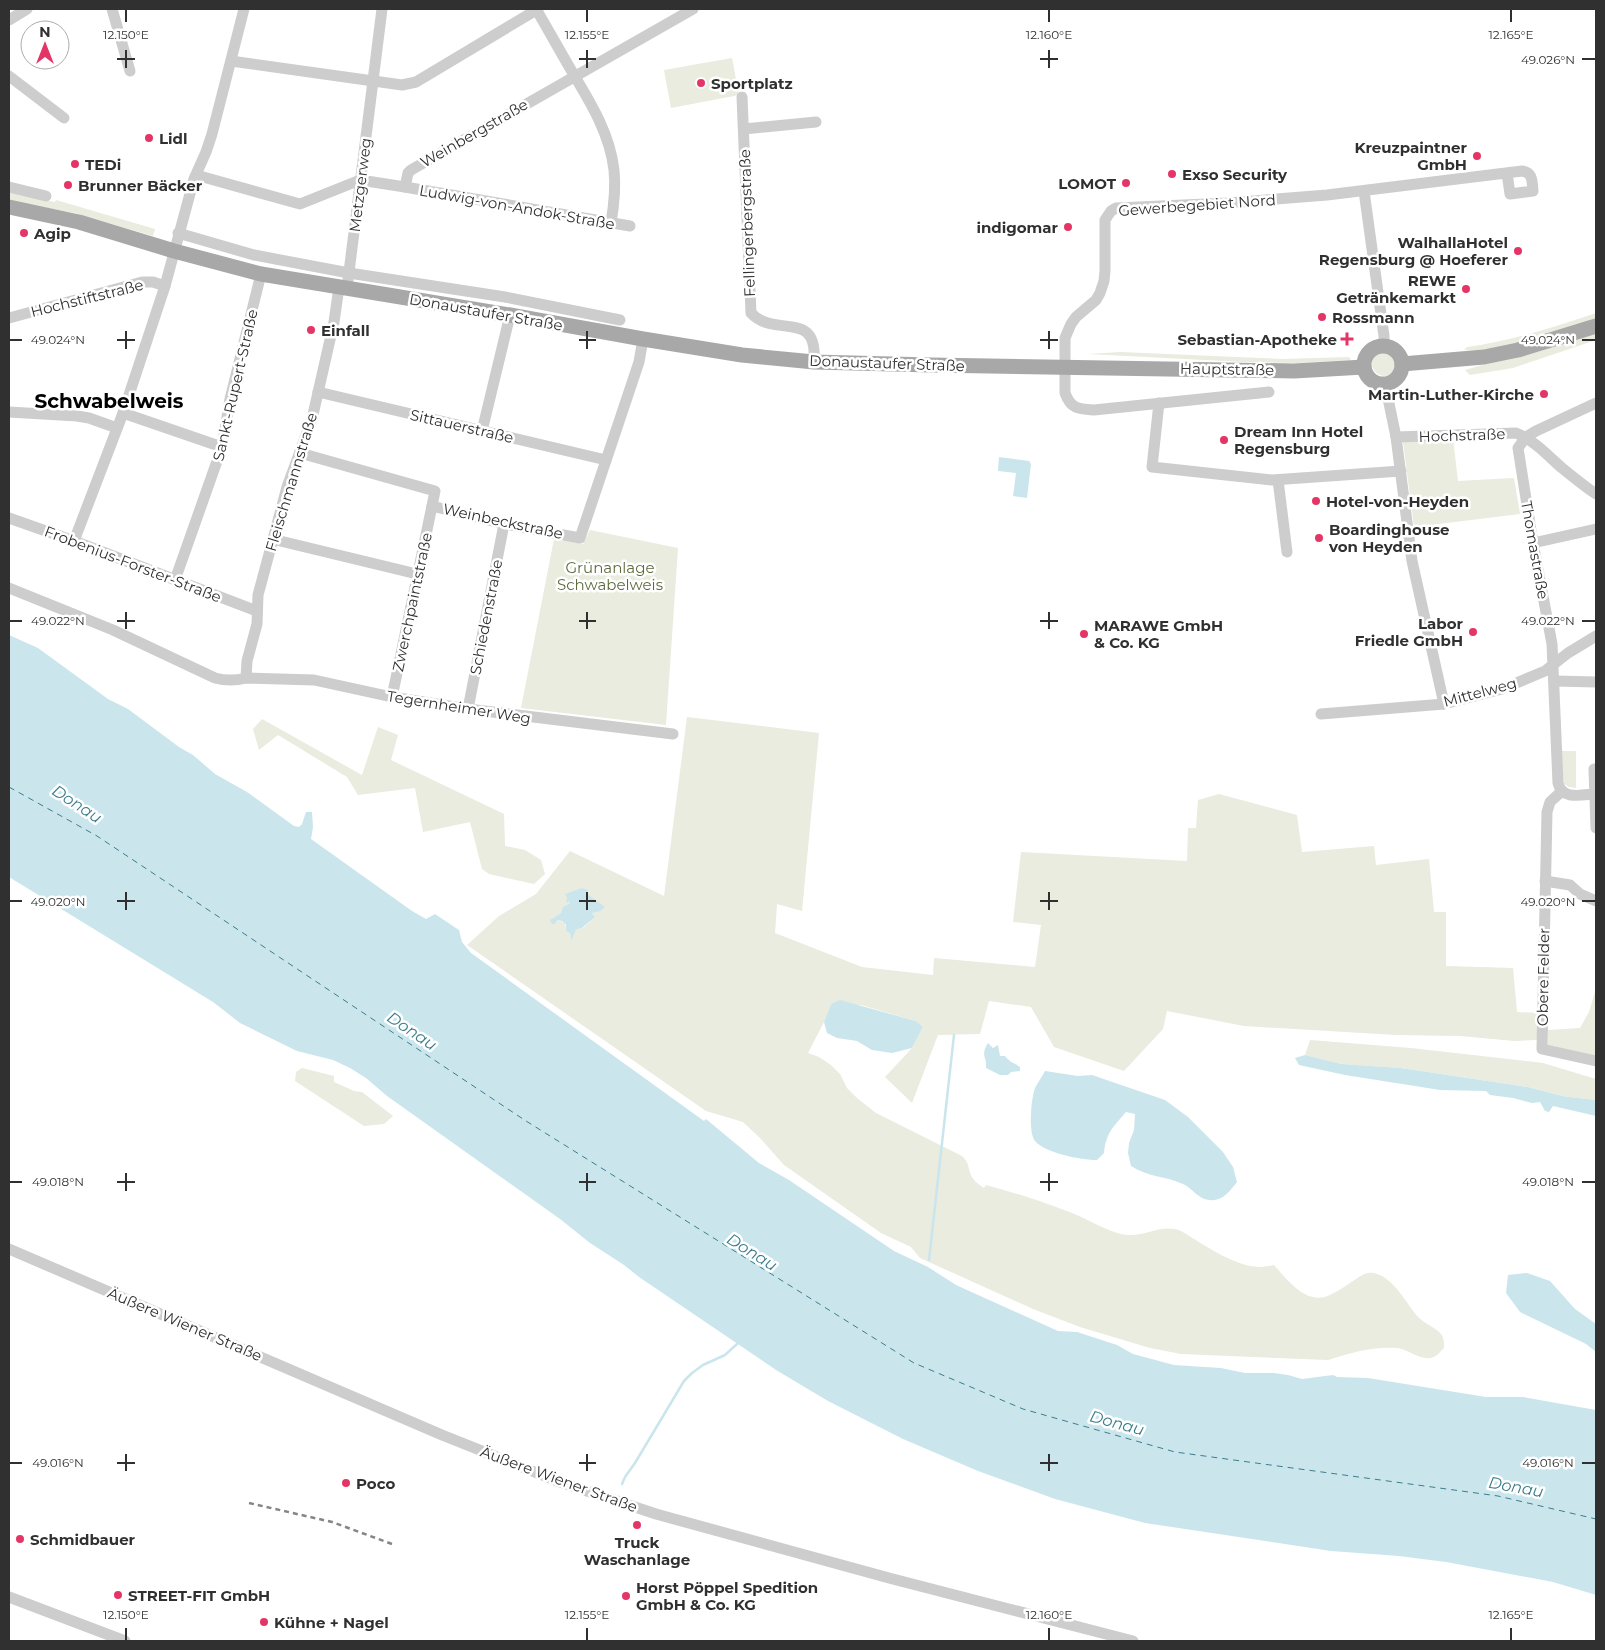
<svg xmlns="http://www.w3.org/2000/svg" width="1605" height="1650" viewBox="0 0 1605 1650" font-family="Montserrat,sans-serif">
<style>
.green{fill:#e9ecde;fill-rule:evenodd}
.water{fill:#cae6ec}
.lines{fill:none;stroke-linecap:round;stroke-linejoin:round}
.stream{stroke:#cae6ec;stroke-width:2.5}
.ferry{stroke:#3c7d8c;stroke-width:1;stroke-dasharray:6 5;stroke-linecap:butt}
.minor{stroke:#cdcdcd;stroke-width:11}
.major{stroke:#a8a8a8;stroke-width:15}
.rail{stroke:#858585;stroke-width:2.5;stroke-dasharray:5 4;stroke-linecap:butt}
.ticks{fill:none;stroke:#303030;stroke-width:2}
.poi-dot{fill:#e43567;stroke:#fff;stroke-width:2}
.labels{text-anchor:middle;dominant-baseline:central;stroke-width:5;stroke-linejoin:round;paint-order:stroke}
.poi-label{font-size:15px;font-weight:bold;fill:#303030;stroke:#fff;text-anchor:start}
.street-label{font-size:15px;fill:#303030;stroke:#fff}
.park-label{font-size:15px;fill:#5d6b3d;stroke:#fff}
.water-label{font-size:16px;font-style:italic;fill:#3c7d8c;stroke:#fff}
.district-label{font-size:20px;font-weight:bold;fill:#000;stroke:#fff}
.ticks-label{font-size:12px;text-anchor:middle;fill:#303030;stroke:#fff;stroke-width:5;stroke-linejoin:round;paint-order:stroke}
</style>
<rect width="100%" height="100%" fill="#fff"/>
<g class="green">
<path d="M732,58L739,95L671,108L664,70Z"/>
<path d="M9,192L55,202L56,200L155,229L153,236L75,213L9,201Z"/>
<path d="M1596,313V320C1554,333 1509,352 1464,350L1467,347C1511,341 1554,327 1596,313Z"/>
<path d="M1596,332V340L1513,368L1470,375L1465,370Z"/>
<circle cx="1385" cy="363" r="13"/>
<path d="M1120,352L1281,359L1349,357L1351,360L1298,363L1244,362L1088,354Z"/>
<path d="M1453,439L1458,481L1514,478L1520,514L1414,527L1403,442Z"/>
<path d="M590,530L678,548L666,725L521,708L554,539L583,544Z"/>
<path d="M687,717L819,733L802,911L777,904L775,933L862,967L933,975L934,958L1035,967L1041,925L1013,922L1021,852L1187,861L1188,828H1196L1198,800L1219,794L1297,815L1302,852L1374,846L1376,865L1429,859L1434,912H1446V966L1513,968L1517,1012L1538,1013L1537,1040L1515,1041L1460,1036L1396,1035L1244,1026L1167,1011L1163,1029L1124,1071L1054,1047L1031,1007L989,1001L980,1034L938,1035L912,1103L885,1077L912,1048L923,1027L916,1021L861,1005L831,1004L824,1022L808,1053L819,1057L831,1065L840,1074L847,1088L857,1098L876,1113L962,1156C974,1167 963,1175 984,1188L986,1185C1012,1192 1038,1200 1064,1210C1082,1216 1099,1227 1117,1233C1144,1241 1158,1222 1181,1231C1203,1244 1233,1266 1259,1267C1264,1267 1269,1266 1274,1265C1288,1281 1307,1306 1330,1295C1339,1291 1348,1284 1356,1279C1362,1275 1367,1272 1374,1273C1395,1278 1406,1304 1419,1318C1425,1324 1435,1327 1441,1334C1444,1338 1444,1343 1444,1348C1440,1352 1436,1357 1431,1358C1419,1360 1408,1349 1397,1348C1373,1346 1350,1353 1328,1360L1181,1354L1150,1348L1080,1327L1033,1309L920,1258L911,1247L881,1233L784,1165L760,1138L743,1122L706,1111L467,945L499,916L536,894L570,851L664,896ZM581,888L589,891L586,893L599,903L595,911L592,913L595,917L583,928L576,930L571,940L570,933L566,930C566,920 560,922 553,918C560,914 569,908 570,901L566,894Z"/>
<path d="M262,719L362,775L378,727L398,735L391,760L504,814L505,846L525,850L541,860L545,874L534,884L489,874L482,869L470,822L423,832L415,788L358,795L347,777L278,735L259,750L253,729Z"/>
<path d="M1560,751H1576V788L1569,787L1564,784Z"/>
<path d="M1595,992L1596,1056L1548,1045V1030L1580,1028L1589,1012Z"/>
<path d="M1310,1040L1411,1048L1543,1063L1596,1079V1100L1562,1096L1528,1087L1401,1068L1342,1064L1305,1055Z"/>
<path d="M302,1068L334,1076V1082L354,1091L362,1092L393,1116L384,1124L364,1126L295,1081L296,1072Z"/>
</g>
<g class="water">
<path d="M999,457L1029,461L1031,464L1027,498L1013,496L1016,473L998,471Z"/>
<path d="M9,635L38,648L108,699L128,709L179,747L193,755L215,774L247,792L294,826L299,827L302,824L306,812H312L313,827L311,839L412,911L426,919L435,914L459,930L462,942L471,953L704,1121L706,1119L759,1163L789,1180L894,1251L928,1267L956,1285L1058,1331L1077,1332L1117,1345L1133,1354L1174,1365L1221,1368L1245,1373H1274L1288,1375L1302,1379L1333,1375L1337,1377L1368,1378L1486,1397H1523L1596,1410V1595L1553,1582L1446,1562L1399,1556L1331,1551L1145,1523L1055,1499L978,1471L903,1439L828,1401L776,1370L639,1277L624,1265L590,1243L560,1219L387,1096L366,1078L350,1068L333,1060L297,1051L240,1023L213,1002L9,877Z"/>
<path d="M581,888L589,890L586,893L605,907L600,911L592,913L595,917L582,928L576,930L571,941L570,933L566,931V925L562,921L557,920L555,924H552L550,920L561,913L563,907L569,904L570,901L566,903L567,898L565,894Z"/>
<path d="M840,1000L916,1021L923,1027L912,1048L892,1053L872,1050L857,1041L837,1038L827,1033L824,1022L831,1004Z"/>
<path d="M988,1043L993,1048L998,1045L1000,1056H1005C1009,1062 1015,1063 1020,1067V1071L1011,1072L1008,1075H1000L986,1068C987,1056 980,1056 988,1043Z"/>
<path d="M1305,1055L1342,1064L1401,1068L1528,1087L1562,1096L1596,1100V1116L1553,1106L1549,1112L1545,1111L1540,1102L1532,1103L1513,1098L1490,1095L1486,1091L1440,1090L1345,1075L1299,1065L1295,1058Z"/>
<path d="M1045,1071L1078,1076L1092,1075L1165,1100L1188,1117L1223,1152L1233,1167L1237,1182C1230,1191 1222,1202 1209,1200C1198,1199 1192,1188 1183,1184C1166,1176 1147,1177 1131,1166L1128,1153L1129,1143L1134,1130L1135,1114L1126,1112C1113,1127 1106,1133 1104,1153L1097,1160C1081,1160 1045,1153 1035,1141C1028,1132 1031,1099 1035,1088C1038,1082 1042,1077 1045,1071Z"/>
<path d="M1527,1273L1550,1281L1575,1309L1596,1324V1352L1586,1344L1520,1312L1506,1293L1508,1275Z"/>
</g>
<g class="lines">
<g class="stream">
<path d="M929,1260L954,1035"/>
<path d="M622,1484L625,1477L635,1463L684,1381L692,1373L703,1365L725,1355L737,1344"/>
</g>
<path class="ferry" d="M9,787L97,836L526,1121L914,1363L1023,1409L1175,1452L1498,1496L1596,1519"/>
<g class="minor">
<path d="M112,9L130,71"/>
<path d="M536,9C549,31 561,53 574,75C592,105 610,135 614,170C616,188 614,205 611,223"/>
<path d="M9,20L27,9"/>
<path d="M231,61L402,85L416,82L538,9"/>
<path d="M9,76L64,118"/>
<path d="M742,97L751,313C775,339 818,308 814,362"/>
<path d="M744,129L816,122"/>
<path d="M196,175L300,204L360,180L405,187L408,173L411,170L693,9"/>
<path d="M9,187L46,196"/>
<path d="M405,187L630,226"/>
<path d="M1364,191L1384,336V346"/>
<path d="M178,233L254,255L349,273L505,297L620,320"/>
<path d="M348,280L382,9"/>
<path d="M9,318L142,282H153L165,286"/>
<path d="M1385,384L1396,437L1412,561L1444,704"/>
<path d="M318,392L606,460"/>
<path d="M1269,392L1094,410C1078,409 1071,409 1065,393V338L1071,324L1076,317L1096,300L1100,293L1104,281L1105,271V220L1111,211L1116,208L1228,203L1327,195L1522,171C1533,172 1532,182 1533,191L1510,194L1507,173"/>
<path d="M1159,403L1152,467L1272,480L1401,471"/>
<path d="M9,412L77,416L89,418L117,428"/>
<path d="M123,413L222,447"/>
<path d="M482,431L510,315"/>
<path d="M1396,437L1516,433C1535,441 1547,455 1562,468C1573,477 1584,486 1596,494"/>
<path d="M300,453L435,491L432,506L504,524L580,538L639,362L643,339"/>
<path d="M1278,480L1287,552"/>
<path d="M9,518L74,541L257,611"/>
<path d="M272,539L417,574"/>
<path d="M74,541L123,413L165,286L194,179L206,152L212,134L244,9"/>
<path d="M1533,543L1596,529"/>
<path d="M175,580L222,447L230,399L261,274"/>
<path d="M9,588L113,630L215,678C226,681 235,681 246,678L314,680L392,697L468,709L673,734"/>
<path d="M246,678L247,661L257,624L258,595L287,487L312,419L334,322L339,287"/>
<path d="M1555,681L1596,682"/>
<path d="M392,697L432,506"/>
<path d="M468,709L504,524"/>
<path d="M1321,714L1444,704L1502,689L1545,671L1568,653L1596,636"/>
<path d="M1562,791L1550,802L1547,812L1542,1049L1596,1061"/>
<path d="M1594,794C1581,795 1562,800 1558,783L1552,644L1533,543L1518,448L1526,437L1536,431L1596,403"/>
<path d="M1596,828L1594,769H1596"/>
<path d="M1545,881L1570,885L1580,894L1596,901"/>
<path d="M9,1249L442,1435L557,1481L656,1514L889,1578L1133,1641"/>
<path d="M9,1597L125,1641"/>
</g>
<g class="major">
<path d="M9,207L79,222L174,251L261,274L510,315L643,339L742,355L814,362L931,365L1294,371L1364,367"/>
<circle cx="1383" cy="365" r="19"/>
<path d="M1402,364L1484,357L1518,350L1596,326"/>
</g>
<path class="rail" d="M249,1503L332,1522L392,1544"/>
</g>
<path class="ticks" d="M126,10V22M587,10V22M1049,10V22M1511,10V22M126,50V68M587,50V68M1049,50V68M117,59H135M579,59H596M1040,59H1058M1582,59H1595M126,331V349M587,331V349M1049,331V349M10,340H22M117,340H135M579,340H596M1040,340H1058M1582,340H1595M126,612V629M587,612V629M1049,612V629M10,621H22M117,621H135M579,621H596M1040,621H1058M1582,621H1595M126,892V910M587,892V910M1049,892V910M10,901H22M117,901H135M579,901H596M1040,901H1058M1582,901H1595M126,1173V1191M587,1173V1191M1049,1173V1191M10,1182H22M117,1182H135M579,1182H596M1040,1182H1058M1582,1182H1595M126,1454V1471M587,1454V1471M1049,1454V1471M10,1463H22M117,1463H135M579,1463H596M1040,1463H1058M1582,1463H1595M126,1628V1640M587,1628V1640M1049,1628V1640M1511,1628V1640"/>
<g class="poi-dot">
<circle cx="701" cy="83" r="5"/>
<circle cx="149" cy="138" r="5"/>
<circle cx="1477" cy="156" r="5"/>
<circle cx="75" cy="164" r="5"/>
<circle cx="1172" cy="174" r="5"/>
<circle cx="1126" cy="183" r="5"/>
<circle cx="68" cy="185" r="5"/>
<circle cx="1068" cy="227" r="5"/>
<circle cx="24" cy="233" r="5"/>
<circle cx="1518" cy="251" r="5"/>
<circle cx="1466" cy="289" r="5"/>
<circle cx="1322" cy="317" r="5"/>
<circle cx="311" cy="330" r="5"/>
<path d="M1344.5 331.5h5v5h5v5h-5v5h-5v-5h-5v-5h5z"/>
<circle cx="1544" cy="394" r="5"/>
<circle cx="1224" cy="440" r="5"/>
<circle cx="1316" cy="501" r="5"/>
<circle cx="1319" cy="538" r="5"/>
<circle cx="1473" cy="632" r="5"/>
<circle cx="1084" cy="634" r="5"/>
<circle cx="346" cy="1483" r="5"/>
<circle cx="637" cy="1525" r="5"/>
<circle cx="20" cy="1539" r="5"/>
<circle cx="118" cy="1595" r="5"/>
<circle cx="626" cy="1596" r="5"/>
<circle cx="264" cy="1622" r="5"/>
</g>
<g class="labels">
<g class="poi-label">
<text x="711" y="83">Sportplatz</text>
<text x="159" y="138">Lidl</text>
<text x="1467" y="147" text-anchor="end">Kreuzpaintner<tspan x="1467" dy="17">GmbH</tspan></text>
<text x="85" y="164">TEDi</text>
<text x="1182" y="174">Exso Security</text>
<text x="1116" y="183" text-anchor="end">LOMOT</text>
<text x="78" y="185">Brunner Bäcker</text>
<text x="1058" y="227" text-anchor="end">indigomar</text>
<text x="34" y="233">Agip</text>
<text x="1508" y="242" text-anchor="end">WalhallaHotel<tspan x="1508" dy="17">Regensburg @ Hoeferer</tspan></text>
<text x="1456" y="280" text-anchor="end">REWE<tspan x="1456" dy="17">Getränkemarkt</tspan></text>
<text x="1332" y="317">Rossmann</text>
<text x="321" y="330">Einfall</text>
<text x="1337" y="339" text-anchor="end">Sebastian-Apotheke</text>
<text x="1534" y="394" text-anchor="end">Martin-Luther-Kirche</text>
<text x="1234" y="431">Dream Inn Hotel<tspan x="1234" dy="17">Regensburg</tspan></text>
<text x="1326" y="501">Hotel-von-Heyden</text>
<text x="1329" y="529">Boardinghouse<tspan x="1329" dy="17">von Heyden</tspan></text>
<text x="1463" y="623" text-anchor="end">Labor<tspan x="1463" dy="17">Friedle GmbH</tspan></text>
<text x="1094" y="625">MARAWE GmbH<tspan x="1094" dy="17">&amp; Co. KG</tspan></text>
<text x="356" y="1483">Poco</text>
<text x="30" y="1539">Schmidbauer</text>
<text x="637" y="1542" text-anchor="middle">Truck<tspan x="637" dy="17">Waschanlage</tspan></text>
<text x="636" y="1587">Horst Pöppel Spedition<tspan x="636" dy="17">GmbH &amp; Co. KG</tspan></text>
<text x="128" y="1595">STREET-FIT GmbH</text>
<text x="274" y="1622">Kühne + Nagel</text>
</g>
<g class="street-label">
<text transform="translate(474 133) rotate(-30)">Weinbergstraße</text>
<text transform="translate(360 185) rotate(-83)">Metzgerweg</text>
<text transform="translate(1197 205) rotate(-4)">Gewerbegebiet Nord</text>
<text transform="translate(517 207) rotate(10)">Ludwig-von-Andok-Straße</text>
<text transform="translate(747 223) rotate(-92)">Fellingerbergstraße</text>
<text transform="translate(87 298) rotate(-14)">Hochstiftstraße</text>
<text transform="translate(486 312) rotate(10)">Donaustaufer Straße</text>
<text transform="translate(887 363) rotate(2)">Donaustaufer Straße</text>
<text transform="translate(1227 369) rotate(1)">Hauptstraße</text>
<text transform="translate(235 385) rotate(-77)">Sankt-Rupert-Straße</text>
<text transform="translate(462 426) rotate(13)">Sittauerstraße</text>
<text transform="translate(1462 435) rotate(-2)">Hochstraße</text>
<text transform="translate(291 482) rotate(-73)">Fleischmannstraße</text>
<text transform="translate(503 521) rotate(12)">Weinbeckstraße</text>
<text transform="translate(1535 550) rotate(80)">Thomastraße</text>
<text transform="translate(133 564) rotate(21)">Frobenius-Forster-Straße</text>
<text transform="translate(412 602) rotate(-78)">Zwerchpaintstraße</text>
<text transform="translate(486 617) rotate(-79)">Schiedenstraße</text>
<text transform="translate(1480 692) rotate(-15)">Mittelweg</text>
<text transform="translate(459 707) rotate(9)">Tegernheimer Weg</text>
<text transform="translate(1543 977) rotate(-89)">Obere Felder</text>
<text transform="translate(185 1324) rotate(23)">Äußere Wiener Straße</text>
<text transform="translate(559 1479) rotate(20)">Äußere Wiener Straße</text>
</g>
<g class="park-label">
<text x="610" y="567">Grünanlage<tspan x="610" dy="17">Schwabelweis</tspan></text>
</g>
<g class="water-label">
<text transform="translate(77 804) rotate(33)">Donau</text>
<text transform="translate(412 1031) rotate(34)">Donau</text>
<text transform="translate(752 1252) rotate(32)">Donau</text>
<text transform="translate(1117 1423) rotate(15)">Donau</text>
<text transform="translate(1516 1487) rotate(10)">Donau</text>
</g>
<g class="district-label">
<text x="109" y="401">Schwabelweis</text>
</g>
</g>
<g class="ticks-label">
<text x="126" y="39">12.150°E</text>
<text x="587" y="39">12.155°E</text>
<text x="1049" y="39">12.160°E</text>
<text x="1511" y="39">12.165°E</text>
<text x="1548" y="64">49.026°N</text>
<text x="58" y="344">49.024°N</text>
<text x="1548" y="344">49.024°N</text>
<text x="58" y="625">49.022°N</text>
<text x="1548" y="625">49.022°N</text>
<text x="58" y="906">49.020°N</text>
<text x="1548" y="906">49.020°N</text>
<text x="58" y="1186">49.018°N</text>
<text x="1548" y="1186">49.018°N</text>
<text x="58" y="1467">49.016°N</text>
<text x="1548" y="1467">49.016°N</text>
<text x="126" y="1619">12.150°E</text>
<text x="587" y="1619">12.155°E</text>
<text x="1049" y="1619">12.160°E</text>
<text x="1511" y="1619">12.165°E</text>
</g>
<rect width="1605" height="1650" fill="none" stroke="#303030" stroke-width="20"/>
<g transform="translate(45 45)"><circle r="24" fill="#ffffff" stroke="#acacac"/>
<path d="M0-4L9 19L0 12L-9 19Z" fill="#e43567"/>
<text y="-8" font-size="14" font-weight="bold" text-anchor="middle" fill="#303030">N</text>
</g>
</svg>
